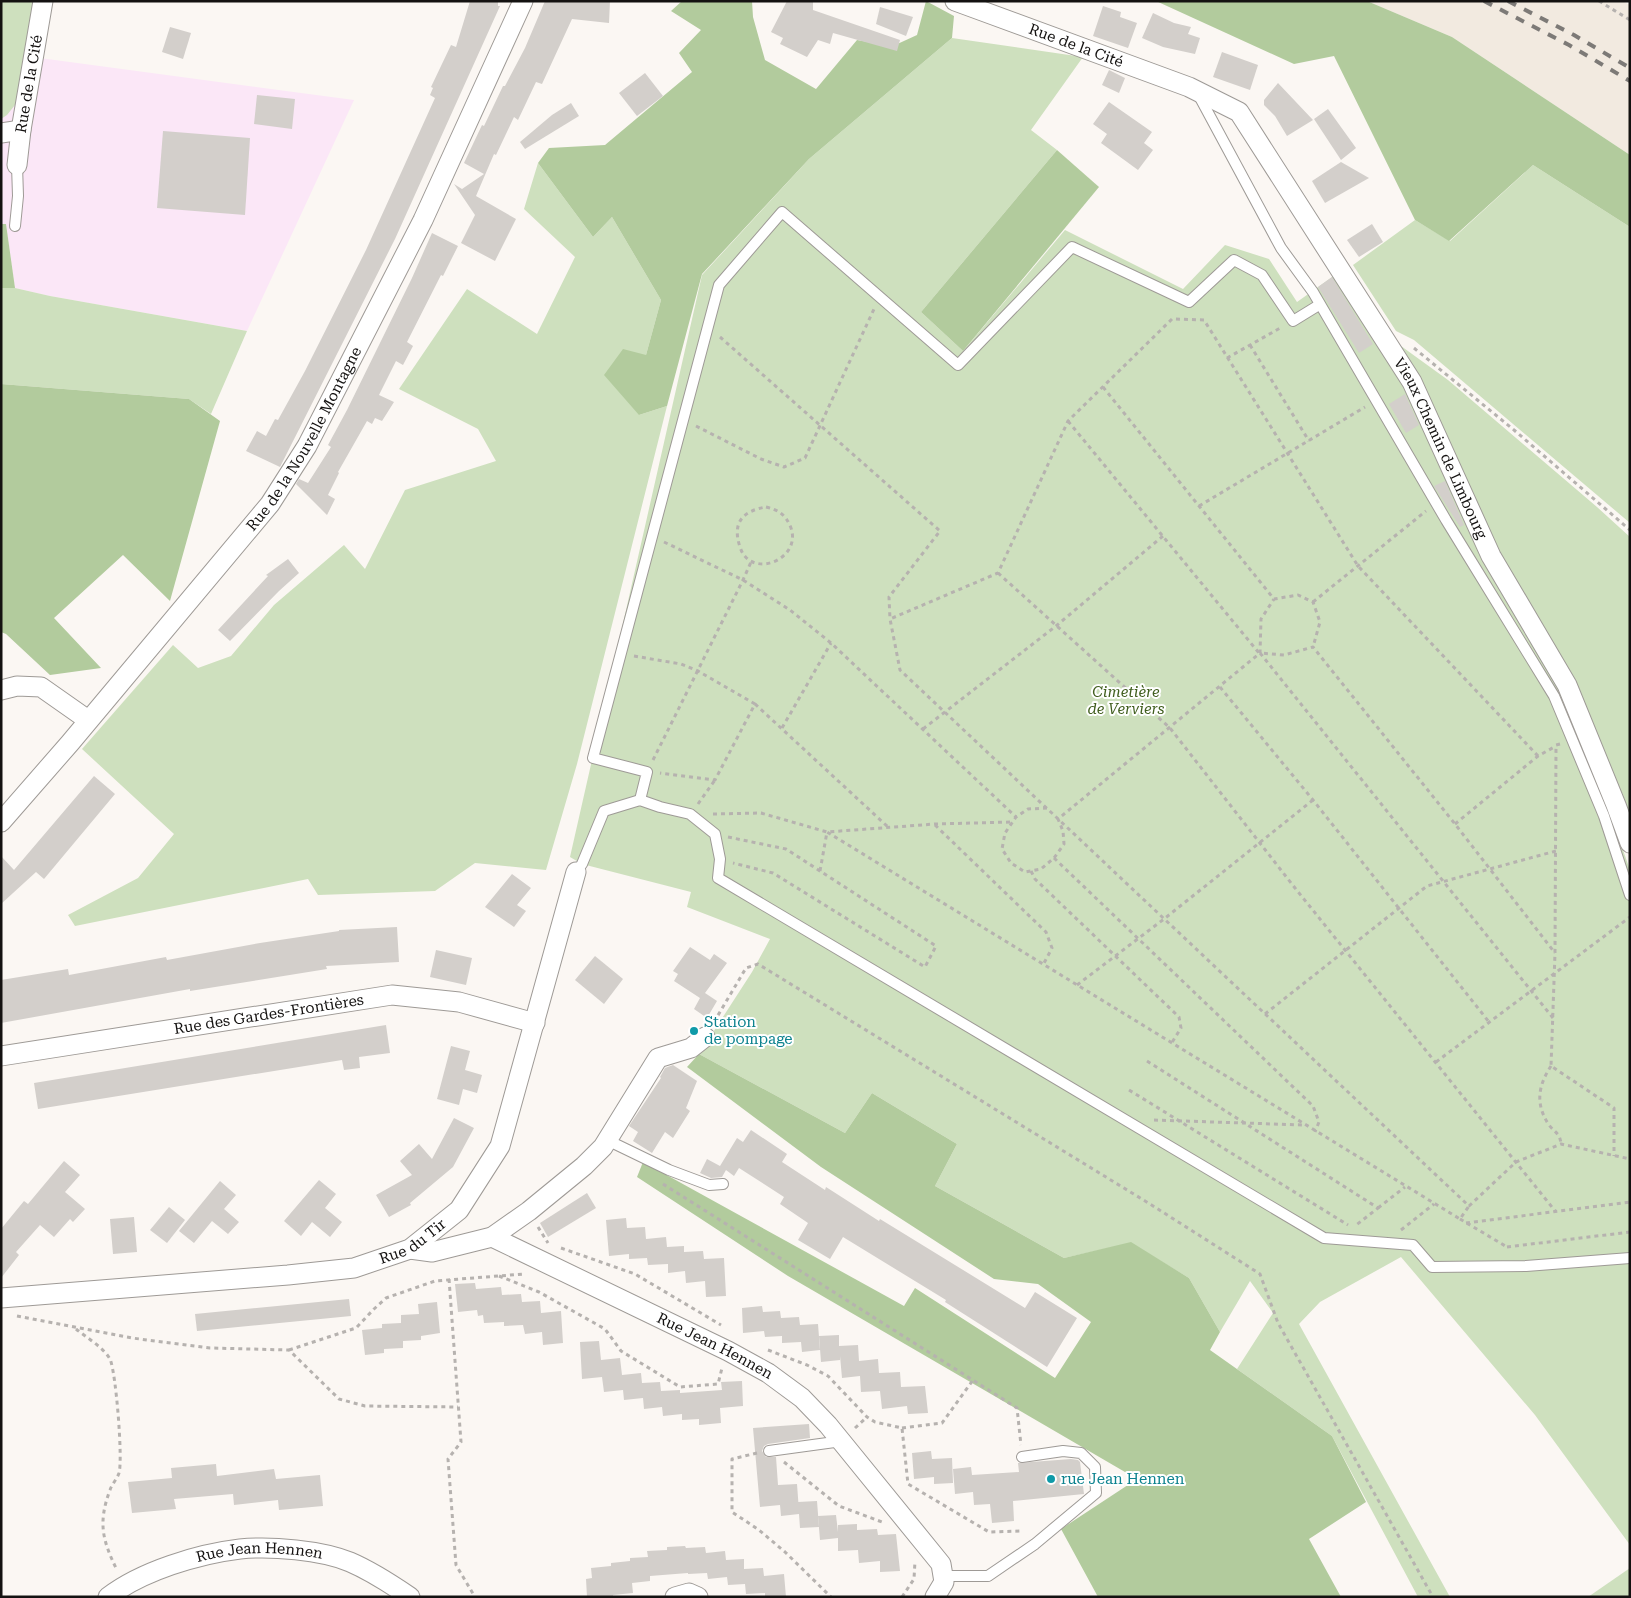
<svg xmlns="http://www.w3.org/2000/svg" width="1631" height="1598" viewBox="0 0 1631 1598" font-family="'Roboto Serif',serif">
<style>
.built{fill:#f2eae0}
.industrial{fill:#fbe7f7}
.green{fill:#cee0be}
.forest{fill:#b2cb9d}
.building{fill:#d3cfcb}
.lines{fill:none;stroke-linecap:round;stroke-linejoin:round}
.lane-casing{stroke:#9e9a96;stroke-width:12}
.street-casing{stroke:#9e9a96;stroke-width:21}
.path{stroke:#b6b2af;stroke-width:3;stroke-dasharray:4 4;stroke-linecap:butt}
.lane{stroke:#fff;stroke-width:10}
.street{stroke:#fff;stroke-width:19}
.rail{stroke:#7d7a77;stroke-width:4;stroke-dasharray:9 9;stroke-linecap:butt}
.culture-dot{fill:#0f9aa8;stroke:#fff;stroke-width:2}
.labels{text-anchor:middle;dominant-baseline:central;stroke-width:4;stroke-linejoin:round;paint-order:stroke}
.street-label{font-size:15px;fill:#141211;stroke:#fff}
.park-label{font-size:15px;font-style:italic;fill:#405e1e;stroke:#fff}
.culture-label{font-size:15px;fill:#0d838f;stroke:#fff;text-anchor:start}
</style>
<rect width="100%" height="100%" fill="#fbf7f3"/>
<path class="built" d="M1367,1H1622L1630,5V155L1452,37Z"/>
<path class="industrial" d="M1,1H33L25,56L354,100L247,331L50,296L15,288L6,224H1Z"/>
<g class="green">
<path d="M1,1H33L19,89L15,105L7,115L1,119Z"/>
<path d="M952,38L1083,57L1031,130L1057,150L921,312L963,351L1065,230L1183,289L1225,245L1269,259L1297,302L1335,275L1405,382L1561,691L1609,810L1630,870V1545L1535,1415L1401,1257L1320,1302L1299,1324L1450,1597H1418L1332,1436L1237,1369L1273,1313L1250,1281L1220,1332L1189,1278L1131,1243L1064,1258L935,1186L957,1144L872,1093L845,1133L699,1054L752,972L770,939L687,907L691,892L582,864L570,857L702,275L809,159Z"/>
<path d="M538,163L593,237L612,217L661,300L646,355L639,415L667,406L577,764L546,870L475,863L435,891L318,895L308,879L75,926L68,915L138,878L174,834L82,749L173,645L198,668L231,656L274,605L344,545L365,569L405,490L496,461L478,429L399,389L467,289L537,334L575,257L524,209Z"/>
<path d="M1533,165L1630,227V523L1414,340L1396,331L1353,265L1415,220L1450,241Z"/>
<path d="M1,288H15L50,296L247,331L211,414L189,399L1,384Z"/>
<path d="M1401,346L1448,380L1597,507L1630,537V814L1623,795L1563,663L1500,556Z"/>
<path d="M1630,1568V1597H1588Z"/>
</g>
<g class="forest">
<path d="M682,1H752L753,17L765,60L816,89L857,40L893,46L917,35L926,1L954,16L952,38L809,159L702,274L667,406L639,415L604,375L623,349L646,355L661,300L612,217L593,237L538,163L549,148L605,145L692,72L679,53L701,30L671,11Z"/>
<path d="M1156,1H1367L1452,37L1630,155V227L1533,165L1449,241L1415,220L1334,56L1294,64Z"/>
<path d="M1057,150L1099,187L963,351L921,312Z"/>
<path d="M1,224H6L15,288H1Z"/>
<path d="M1,384L189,399L220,421L170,601L123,555L54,618L101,668L50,675L6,634L1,632Z"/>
<path d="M699,1054L845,1133L872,1093L957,1144L935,1186L1064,1258L1131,1242L1189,1278L1220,1332L1210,1350L1332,1436L1366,1502L1309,1539L1341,1597H1098L1061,1529L1137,1479L788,1276L637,1177L643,1162L904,1306L915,1288L1055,1378L1091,1322L1038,1284L994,1279L821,1167L687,1067Z"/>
</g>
<g class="building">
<path d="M470,1H498V6H500L395,239L280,467L246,451L257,431L266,436L275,419L278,420L305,371L366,250L435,98L430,95L433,88L431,87L451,45L456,47Z"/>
<path d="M545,1H610L609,23L572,19L542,84L536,82L518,120L514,117L496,155L494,154L476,196L516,219L495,261L461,243L475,215L454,184L462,189L484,174L464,163L482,125L484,126L503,86H505L525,48Z"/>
<path d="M787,1H813V10L900,40L897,51L833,33L830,44L818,40L807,57L780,44L783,38L771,32Z"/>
<path d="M1103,6L1121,12L1120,17L1137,23L1128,48L1093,36Z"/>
<path d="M880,7L913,17L906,36L876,24Z"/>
<path d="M1153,13L1174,23L1191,27L1188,34L1200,38L1195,54L1163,47L1142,38Z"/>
<path d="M170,27L191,33L183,59L162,52Z"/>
<path d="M1222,52L1258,65L1250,90L1213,77Z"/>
<path d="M1109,70L1125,78L1119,93L1102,85Z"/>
<path d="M645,73L663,96L637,116L619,93Z"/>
<path d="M1278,83L1313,120L1287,136L1275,116L1264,105V100Z"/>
<path d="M257,95L295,99L292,129L254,124Z"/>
<path d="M1109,102L1152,132L1144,143L1153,150L1138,170L1101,143L1107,134L1093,124Z"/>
<path d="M571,103L579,116L525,149L520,142L552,115Z"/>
<path d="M1328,109L1356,148L1341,160L1314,119Z"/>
<path d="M163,131L250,138L245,215L157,208Z"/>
<path d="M1341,162L1369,178L1325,203L1312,181Z"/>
<path d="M1372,224L1383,242L1359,257L1347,240Z"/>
<path d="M432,233L458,246L443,276L441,275L407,342L413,346L403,365L396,361L379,395L394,402L382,421L375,418L372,424L367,421L338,472L339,473L328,495L335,499L327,515L296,484L299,479L308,483L331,447L328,445L347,410L412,278Z"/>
<path d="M1332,277L1373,344L1359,353L1318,287Z"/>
<path d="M1405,394L1419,425L1406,433L1389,404Z"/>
<path d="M1445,481L1464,525L1460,527L1434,486Z"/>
<path d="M288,559L299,573L279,591L230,641L218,630L268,576L266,575Z"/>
<path d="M94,776L115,794L44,879L36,872L1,904V856L14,870Z"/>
<path d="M512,874L531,888L517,905L526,911L514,927L485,907Z"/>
<path d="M397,927L399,962L326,966L327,969L190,991V989L1,1023V980L68,969L69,975L166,957L167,960L260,943L339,931V930Z"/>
<path d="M690,947L710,960L714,954L727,963L705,993L717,1001L707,1018L694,1009L700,998L674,981L678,974L673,971Z"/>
<path d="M436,950L472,958L466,985L430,977Z"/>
<path d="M595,956L623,979L604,1004L575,980Z"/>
<path d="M386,1025L390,1053L359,1057L360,1068L344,1070L342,1060L38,1109L34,1083Z"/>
<path d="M451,1046L470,1051L465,1070L482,1075L477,1093L463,1089L459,1105L437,1099Z"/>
<path d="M673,1065L697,1081L686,1108L690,1111L673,1138L665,1132L652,1153L633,1141L638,1132L629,1126L661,1078L660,1077L665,1068Z"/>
<path d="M454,1118L474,1128L453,1167L410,1203L411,1205L389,1217L376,1195L412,1175L400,1161L419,1144L432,1159Z"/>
<path d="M751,1130L787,1154L782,1162L825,1190L826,1187L879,1221L880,1219L1025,1308L1035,1292L1077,1318L1047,1367L945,1302L946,1300L843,1237L830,1259L798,1240L808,1223L780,1204L784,1197L739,1168L734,1176L726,1170L722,1177L711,1178L700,1173L707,1159L720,1166L737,1138L743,1142Z"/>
<path d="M64,1161L80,1175L65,1192L85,1209L73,1222L70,1219L54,1237L40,1225L16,1252L19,1255L1,1278V1229L24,1201L28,1204Z"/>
<path d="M319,1180L336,1194L325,1208L342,1222L330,1237L312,1222L301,1236L284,1221Z"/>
<path d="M220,1181L236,1195L224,1209L239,1222L228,1234L212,1221L194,1243L179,1231Z"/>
<path d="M587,1193L596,1208L548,1237L540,1223Z"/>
<path d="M169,1207L185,1220L167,1243L150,1230Z"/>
<path d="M134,1217L137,1252L113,1254L110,1219Z"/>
<path d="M626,1218L627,1228L645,1227L646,1239L666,1237L667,1247L684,1246V1252L703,1251L704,1259L724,1258L726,1296L706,1297L705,1281L686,1283L685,1271L668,1273V1264L648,1265L647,1258L629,1259V1254L609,1256L606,1220Z"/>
<path d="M475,1283L476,1289L501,1287L502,1295L521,1294L522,1302L540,1301L541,1313L561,1311L563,1343L543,1345L542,1332L525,1334L523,1325L504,1326V1322L484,1323L483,1315L478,1316L477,1310L458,1312L455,1284Z"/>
<path d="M349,1299L351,1316L197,1331L195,1314Z"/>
<path d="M437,1302L440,1333L421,1336V1340L403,1341V1348L384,1349V1353L365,1355L362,1330L382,1328V1324L401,1323V1315L419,1314L418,1304Z"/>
<path d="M762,1306L763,1312L780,1311L781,1318L799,1317L800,1325L818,1324L820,1350L802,1352L801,1342L782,1343V1336L765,1337L764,1331L743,1333L742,1308Z"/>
<path d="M839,1335V1346L858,1345L859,1361L878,1359L879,1373L900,1372L901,1387L925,1386L928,1413L908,1414L907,1406L882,1409L880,1391L861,1392L860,1376L842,1378L840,1356V1360L821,1362L819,1336Z"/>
<path d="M599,1341L601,1360L620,1358L622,1375L641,1373L642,1383L660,1382L661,1391L680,1390V1393L722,1390L721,1382L742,1381L743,1406L720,1408L721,1423L699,1425V1419L682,1420V1414L663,1416L662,1407L644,1409L643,1398L624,1400L623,1390L604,1392L602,1377L582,1379L580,1342Z"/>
<path d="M809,1424L810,1438L768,1444L764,1446L762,1451L766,1457H776L778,1485L797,1484L799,1511L798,1502L817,1501L819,1527L800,1528L799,1514L781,1516L780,1505L760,1507L753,1428Z"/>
<path d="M931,1451L932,1459L952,1458L953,1483L934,1484V1477L914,1479L912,1453Z"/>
<path d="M1071,1459L1078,1460L1080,1462L1084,1494L1013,1501L1014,1521L992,1523L990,1504L974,1505L973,1492L955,1494L953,1469L971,1467L972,1475L1019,1472L1018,1463Z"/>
<path d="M216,1464L217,1476L274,1469L276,1479L320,1475L323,1506L279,1510L278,1500L234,1505L233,1494L174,1499L176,1509L132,1513L128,1482L172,1478L171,1468Z"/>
<path d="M836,1515L838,1532V1525L857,1524V1530L877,1529L878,1535L896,1534L900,1571L880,1572V1561L859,1563L858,1550L838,1551V1538L820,1540L818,1516Z"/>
<path d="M685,1546L686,1548L705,1547L706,1553L725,1551L726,1560L744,1559V1569L763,1568L764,1576L784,1574L786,1597H765V1593L746,1594L745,1584L728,1585L727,1577L708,1579L707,1573L688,1574V1573L650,1576V1581L632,1583L633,1593L613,1595V1597H587L586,1579L592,1578L591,1568L611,1566V1563L630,1561V1558L648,1557L647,1551L667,1550V1547Z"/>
</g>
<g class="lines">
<defs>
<g id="lane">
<path d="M1198,94L1281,248L1313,292L1446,520L1554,696L1604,816L1630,895"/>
<path d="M15,226L18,196L17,165"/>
<path d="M640,800L647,772L593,758L719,285L782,212L958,365L1072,247L1189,302L1234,260L1262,275L1293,321L1319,305"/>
<path d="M576,872L582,864L604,811L640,800L660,807L690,814L715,834L720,859L718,878L1324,1238L1413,1245L1432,1267L1526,1266L1630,1258"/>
<path d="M607,1140L669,1170L709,1185L723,1184"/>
<path d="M769,1451L842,1441"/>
<path d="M943,1576H988L1035,1544L1096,1493L1095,1467L1081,1453L1063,1451L1022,1457"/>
</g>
<g id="street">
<path id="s1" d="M955,1L1189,87L1239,112L1412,382L1491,556L1567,685L1616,805L1630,843"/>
<path d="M1,133L21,130"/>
<path id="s2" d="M17,165L21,130L43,1"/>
<path d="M1,690L17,686L41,687L88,720"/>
<path id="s3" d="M1,822L70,743L270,504L307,446L423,220L523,1"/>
<path id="s4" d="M1,1056L392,995L459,1002L535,1023"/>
<path id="s5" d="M492,1237L728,1351L768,1373L802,1398L828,1425L941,1564L944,1582L935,1597"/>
<path d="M410,1249L432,1252L492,1237L529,1211L584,1166L603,1147L658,1058L691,1048L705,1037"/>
<path id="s6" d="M1,1298L288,1275L354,1268L410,1249L459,1210L500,1146L576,872"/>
<path id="s7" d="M108,1597C142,1571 198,1554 240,1549C271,1546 321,1550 350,1562C371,1571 391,1584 410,1597"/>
<path d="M675,1597L689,1593L698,1597"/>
</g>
</defs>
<use href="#lane" class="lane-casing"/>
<use href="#street" class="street-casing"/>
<g class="path">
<path d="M1599,1L1630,20"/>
<path d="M720,337L940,531L889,597L890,619"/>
<path d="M1250,345L1309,441"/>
<path d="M1414,348L1514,430L1630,530"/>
<path d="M1227,358L1282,327"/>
<path d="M1103,387L1274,599L1298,595L1313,602L1320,622L1313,647"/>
<path d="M1068,421L1259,653"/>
<path d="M696,426L761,459L784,467L805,458L874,309"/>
<path d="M1199,506L1365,407"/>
<path d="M766,507C779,510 786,515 791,528C802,560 750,580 740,547C732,523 742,511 766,507Z"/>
<path d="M664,542L743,580L790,610L831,643L1016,817"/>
<path d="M998,573L1170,728L1295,888L1556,1212"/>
<path d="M1313,602L1426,511"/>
<path d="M634,656L681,664L698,671L755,704L715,780L660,773"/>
<path d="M1220,687L1313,800L1489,1022"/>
<path d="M755,704L888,827"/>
<path d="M782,728L831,643"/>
<path d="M923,729L1056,626L1163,536"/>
<path d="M1560,744L1556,745L1555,953L1551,1066L1614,1108V1156"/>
<path d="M1538,756L1358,566L1204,320L1172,319L1068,421L998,573L890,619L900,670L1469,1206L1516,1162L1561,1144L1630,1159"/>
<path d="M653,760L743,580L751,562"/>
<path d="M698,804L715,780"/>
<path d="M1047,808L1028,809L1016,817L1005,833L1002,849L1011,863L1025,872L1041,869L1054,858L1064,844L1063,831L1058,819L1260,653L1261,619L1274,599"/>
<path d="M713,814L761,813L827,832L935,824L1012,822"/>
<path d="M1455,824L1538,756L1556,746"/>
<path d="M935,825L1046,932L1052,948L1043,965"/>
<path d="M728,837L786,849L936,946L925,967L773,873L733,863"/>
<path d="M1054,858L1313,1106L1319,1122L1315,1132"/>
<path d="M820,871L827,832L1460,1219L1469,1206"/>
<path d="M1031,871L1035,879L1179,1017L1181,1028L1171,1044"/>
<path d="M1077,985L1164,919L1313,800"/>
<path d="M1265,1014L1427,886L1556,851"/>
<path d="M1553,1018L1260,653L1284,655L1313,647L1455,824L1555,953"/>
<path d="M714,1022L746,968L758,964L1150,1204L1260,1274L1278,1323L1433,1597"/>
<path d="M1147,1061L1378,1208L1355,1226"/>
<path d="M1436,1062L1630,917"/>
<path d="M1551,1066C1538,1086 1535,1104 1549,1125C1555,1133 1560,1133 1561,1144"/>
<path d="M1129,1090L1348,1225"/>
<path d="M1154,1120L1303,1125"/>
<path d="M663,1184L1017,1408L1021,1445"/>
<path d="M1378,1208L1405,1187"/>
<path d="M1460,1219L1507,1247"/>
<path d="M1466,1223L1630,1202"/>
<path d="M538,1227L548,1243"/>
<path d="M1401,1230L1434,1204"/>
<path d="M1507,1247L1630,1232"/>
<path d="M561,1248L635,1274L721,1325"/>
<path d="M499,1276L539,1292L605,1329L621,1351L680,1387L718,1384L722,1368"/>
<path d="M449,1279L461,1442L448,1459L456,1565L475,1597"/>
<path d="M17,1316L132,1338L210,1348L289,1350L339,1399L365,1406L458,1407"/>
<path d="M76,1329C87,1338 103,1347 110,1359C116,1372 123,1460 119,1473C117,1479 112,1484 110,1490C98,1522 102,1540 117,1570"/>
<path d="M289,1350L356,1328L374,1309L386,1298L435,1281L524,1274"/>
<path d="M768,1350L807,1365L828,1376L867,1417L875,1422L902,1428L908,1484L989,1532L1021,1531"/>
<path d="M855,1428L867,1417"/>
<path d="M902,1428L942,1423L973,1380"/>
<path d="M757,1453L732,1459V1512L759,1530L785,1552L831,1597"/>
<path d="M784,1462L839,1506L882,1522"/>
<path d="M902,1597L914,1579L915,1561"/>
</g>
<use href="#lane" class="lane"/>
<use href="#street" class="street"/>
<g class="rail">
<path d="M1484,1L1569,45L1630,81"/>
<path d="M1508,1L1574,35L1630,68"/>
</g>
</g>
<g class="culture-dot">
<circle cx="694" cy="1031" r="5"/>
<circle cx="1051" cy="1479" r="5"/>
</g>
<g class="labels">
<g class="street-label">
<text stroke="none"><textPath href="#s1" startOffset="129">Rue de la Cité</textPath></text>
<text stroke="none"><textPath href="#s2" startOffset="82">Rue de la Cité</textPath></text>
<text stroke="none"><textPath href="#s3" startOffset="490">Rue de la Nouvelle Montagne</textPath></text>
<text stroke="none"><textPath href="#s1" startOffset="698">Vieux Chemin de Limbourg</textPath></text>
<text stroke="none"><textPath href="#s4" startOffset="271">Rue des Gardes-Frontières</textPath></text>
<text stroke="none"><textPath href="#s6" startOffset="419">Rue du Tir</textPath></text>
<text stroke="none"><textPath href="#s5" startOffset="248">Rue Jean Hennen</textPath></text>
<text stroke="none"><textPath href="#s7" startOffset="161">Rue Jean Hennen</textPath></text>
</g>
<g class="park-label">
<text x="1126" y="692">Cimetière<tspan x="1126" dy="17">de Verviers</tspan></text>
</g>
<g class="culture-label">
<text x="704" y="1022">Station<tspan x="704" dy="17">de pompage</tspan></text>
<text x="1061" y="1479">rue Jean Hennen</text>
</g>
</g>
<rect width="1631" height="1598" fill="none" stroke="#141211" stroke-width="5"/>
</svg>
